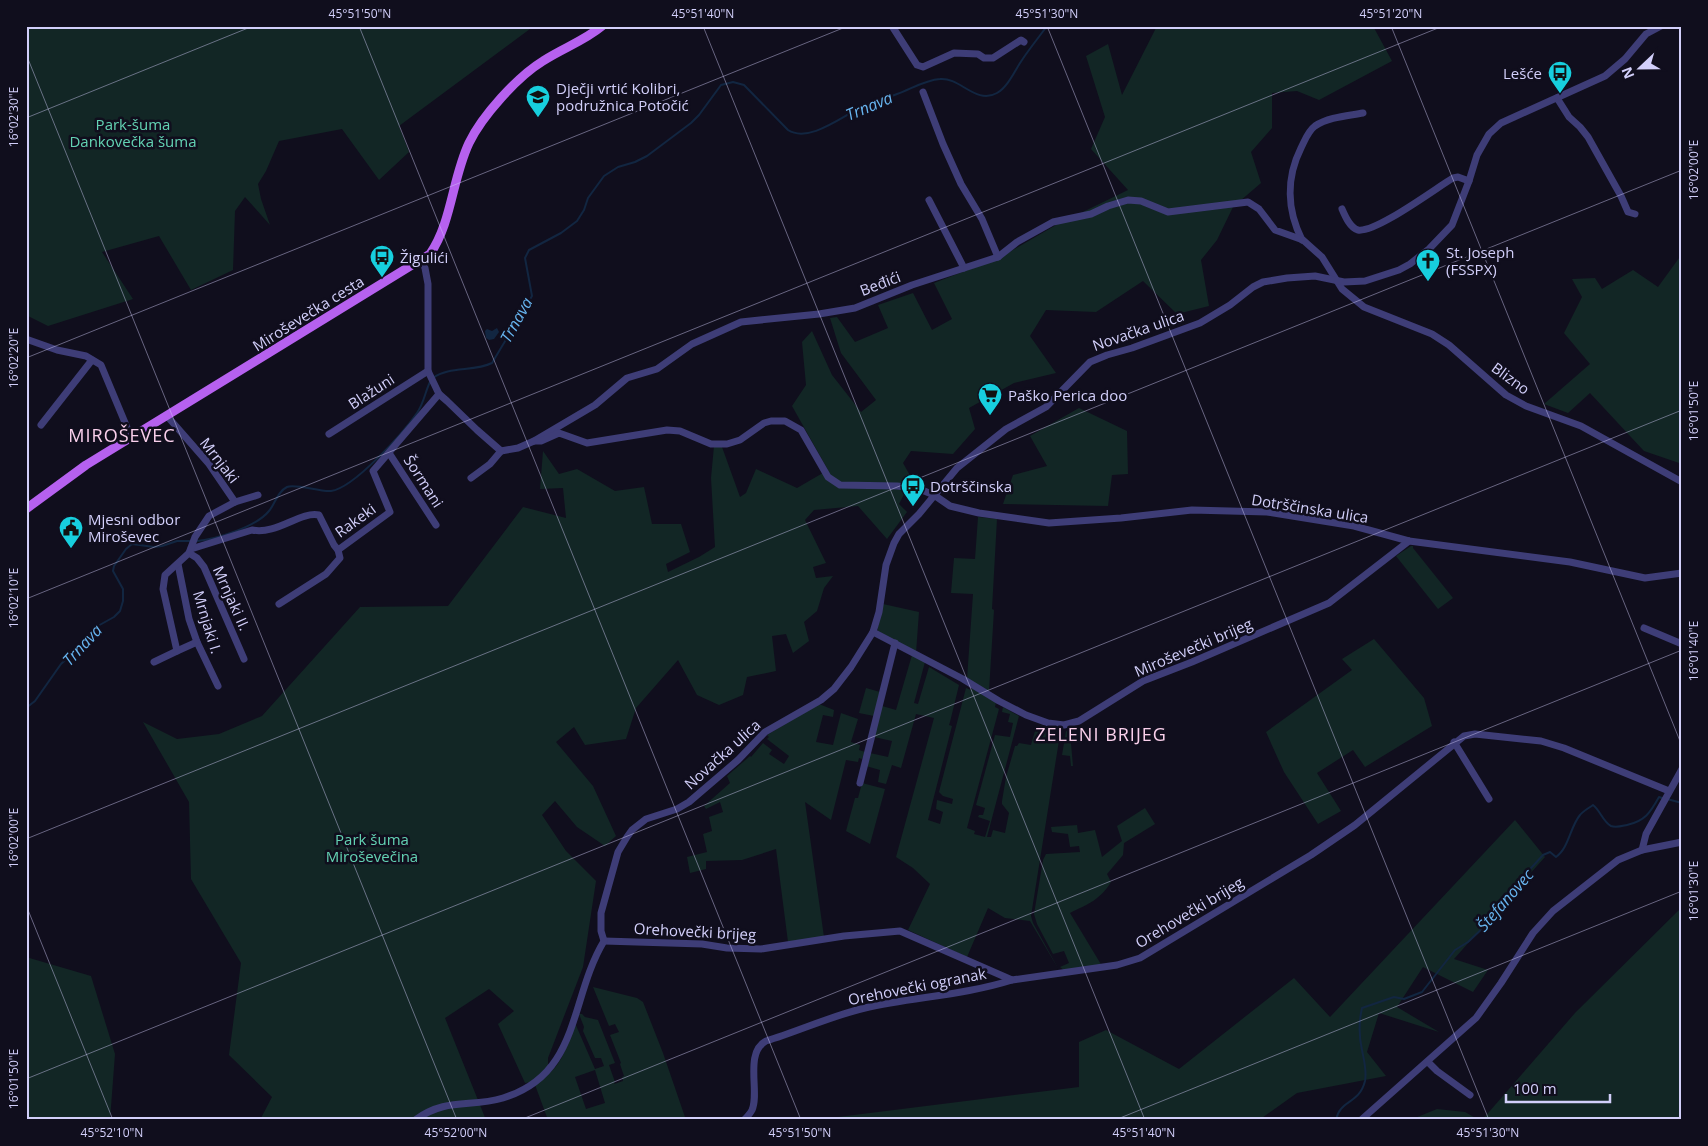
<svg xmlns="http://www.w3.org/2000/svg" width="1708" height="1146" viewBox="0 0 1708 1146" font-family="'Open Sans',sans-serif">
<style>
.green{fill:#122625;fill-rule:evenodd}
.water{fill:#122641}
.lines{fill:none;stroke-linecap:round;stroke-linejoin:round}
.stream{stroke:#122641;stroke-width:2}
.minor{stroke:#3e3d77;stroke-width:7}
.major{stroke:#b661ef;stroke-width:9}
.ticks{fill:none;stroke:#d2cffa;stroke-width:1;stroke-opacity:0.45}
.labels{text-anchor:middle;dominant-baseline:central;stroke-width:5;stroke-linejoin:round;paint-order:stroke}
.poi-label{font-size:15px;fill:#d2cffa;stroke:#100e1d;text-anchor:start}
.park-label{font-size:15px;fill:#63d2b3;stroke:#100e1d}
.street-label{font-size:15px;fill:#d2cffa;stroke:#100e1d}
.water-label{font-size:16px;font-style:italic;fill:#67b4ef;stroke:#100e1d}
.quarter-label{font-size:18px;letter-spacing:1px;fill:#fad0ec;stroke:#100e1d}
.neatline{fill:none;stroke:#d2cffa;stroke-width:2}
.ticks-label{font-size:12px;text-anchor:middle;fill:#d2cffa}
</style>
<rect width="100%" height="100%" fill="#100e1d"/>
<g class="green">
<path d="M26,26H534L399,126L409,152L379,180L342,129L279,141L266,171L258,184L261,199L270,225L245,197L235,211L233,270L191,290L159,236L102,252L133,299L48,326L26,315Z"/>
<path d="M1157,26H1373L1392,61L1319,100L1297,91L1272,93V128L1251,152L1261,183L1233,207L1217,240L1201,260L1209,306L1177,314L1143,281L1096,312L1046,310L1030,336L1056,373L1014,383L969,408L975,429L953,454L911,451L903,463L912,479L899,504L907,512L887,539L858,506L814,510L805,520L826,563L813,567L816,578L833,576L824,588L817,611L804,622L809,641L793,653L786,634L772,636L776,671L747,677L743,695L719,705L697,695L678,660L636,708L626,739L585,745L574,727L556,742L593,786L616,836L605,846L577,827L555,801L542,815L566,851L596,881L583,967L548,1058V1074C563,1064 569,1039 575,1023L595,1069L604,1066L601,1058H595L583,1031L584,1027L579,1014H582L585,1017L598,1020L615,1063L609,1065L615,1082L614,1084L623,1081L622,1077L624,1076L620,1064L621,1063L610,1035L619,1032L615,1024L609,1026L593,987L637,998L643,1002L663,1053L686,1120H548L534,1082L525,1083L498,1024L514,1011L489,989L445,1018L486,1120H428L425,1114L421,1120H260L272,1097L229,1055L241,963L191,879L189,802L143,722L177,739L219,734L262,716L360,607L448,606L523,507L566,518L563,488L540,489L543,451L559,474L577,469L615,491L644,487L652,524H681L690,552L666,564L668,572L699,557L715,547L711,478L714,446L722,447L740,497L746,493L756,469L797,488L828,470L792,406L806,385L802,342L812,331L832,375L861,412L876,400L841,353L830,318L837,317L855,342L888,328L878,305L913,293L932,330L952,319L934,283L1001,257L1056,225L1128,190L1091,149L1105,117L1086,56L1108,44L1122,95ZM595,1070L605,1103L586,1109L575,1077Z"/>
<path d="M1682,254V464L1644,451L1590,393L1568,413L1544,404L1590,364L1564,333L1582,297L1572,279L1595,278L1602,289L1633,270L1658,287Z"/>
<path d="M1079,408L1127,431L1128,474L1112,475L1108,506L1003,504L1013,475L1047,466L1030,436Z"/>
<path d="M978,517L997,519L992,609L994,610L989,691L967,679L973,594L951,593L954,558L975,559Z"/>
<path d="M1411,546H1413V548L1453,598L1438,609L1396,556Z"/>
<path d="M883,604L919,612L916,653L878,631V626Z"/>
<path d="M1374,639L1424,698L1432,726L1365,767L1353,750L1317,773L1341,811L1318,824L1284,772L1266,732L1352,670L1342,659Z"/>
<path d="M912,655L925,662L914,703L918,704L929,667L959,685L950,722L949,725L952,726L928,820L940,824L943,812L936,809L937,800L952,804L953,799L943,796L939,792L966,688L971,690L972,688L996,702L995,707L999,709L967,828L975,831L974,834L985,837L990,821L978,817L979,815H983L985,808L976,805L995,735L1010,737L1013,723L1008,722L1010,714L1002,712L1003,707L1019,716L987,837H991L993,830L1005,833L1009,813L1002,804V801L1006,777L1015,746H1017L1019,743L1031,745L1035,731L1041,725L1043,726V729L1048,731L1050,726L1061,728L1031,916L1033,923L1059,970L1030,921L1005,918L988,908L967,957L908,930L930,884L913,868L896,857L934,718L916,714L901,768L892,765L886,784L878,782L880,770L866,766L870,753L888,757L892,741L874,737L882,706L896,710Z"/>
<path d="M866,688L880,692L874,716L859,713Z"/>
<path d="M819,704L834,710L833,717L823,715L816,742L833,745L841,713L858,719L851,742L860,745L859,750L865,752L862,759L859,758L858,762L846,760L831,820L805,802L824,937L788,942L776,849L742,860L706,861V869L690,873L687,857L707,852L703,834L712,831L709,817L723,812L720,802L706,809L704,806L730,783L727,776L750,756L751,757L763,743L772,750L769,754L784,764L789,756L767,739L769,737L767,735Z"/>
<path d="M1066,731L1070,732L1073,766H1071L1070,756L1062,755Z"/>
<path d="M862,783L885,789L870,844L846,831L855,798H858Z"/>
<path d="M1145,808L1155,824L1124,843L1123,855L1107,874L1111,882C1100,900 1088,904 1070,913L1102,966L1065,971L1060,967L1069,963L1064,951L1053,954L1037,924L1034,914L1043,860L1046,854L1080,852L1079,846L1070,847L1068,834L1052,832L1051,827L1077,825L1078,833L1095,830L1102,857L1122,841L1117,826Z"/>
<path d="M1515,820L1545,857L1454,959L1488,970L1473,992L1423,967L1397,1007L1439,1032L1379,1013L1367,1052L1386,1076L1297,1093L1259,1120H814L1079,1087V1042L1106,1030L1179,1069L1294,978L1330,1017Z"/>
<path d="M1682,907V1120H1482L1575,1013Z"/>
<path d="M26,957L91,976L115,1054L110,1120H26Z"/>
<path d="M1437,1109L1465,1112L1479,1120H1410Z"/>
</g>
<path class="water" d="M497,328L499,332L494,339L489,340L486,338L485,331L487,329L492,331Z"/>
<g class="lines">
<g class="stream">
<path d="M433,378C449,366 474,372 492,363L532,296L525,258L529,250L561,233L577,221L584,210L588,198L604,176L618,167L635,162L647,156L691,123L699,115L721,85L733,82L744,85L788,130C808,143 840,118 858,109C871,103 884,99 897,94C911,89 925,80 940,79C960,77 976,105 997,93C1008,87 1015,70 1022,60C1030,48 1039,37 1047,26"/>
<path d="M197,541C217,539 256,527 269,511C275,504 277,492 287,487C295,483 319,492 331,491C354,488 403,433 417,413C424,403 425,392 430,382"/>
<path d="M26,708L35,701L61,664L76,650L96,627L114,617L120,611L123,601V589L113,571L114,566L126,549L132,544L154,547L162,546L177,541H192"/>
<path d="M1667,799L1682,803"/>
<path d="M1336,1120C1340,1099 1359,1105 1365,1081C1367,1070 1364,1061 1362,1050C1359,1037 1359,1021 1362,1008L1394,997L1404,999L1422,992L1455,950L1468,942L1486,925L1509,892L1543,855L1550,852L1556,857C1569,848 1570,827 1580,815C1583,811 1589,808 1593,805C1600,810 1603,822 1611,826C1616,828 1622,826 1627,825C1645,821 1650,813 1659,797L1662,798"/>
</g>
<g class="minor">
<path d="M892,26L917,65L923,67L954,53L978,54L984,58H993L1021,40L1024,42"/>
<path d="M923,92L943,144L961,184L982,219L998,257"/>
<path d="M1557,98L1569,117L1580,127L1588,137L1621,196L1628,212L1635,214"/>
<path d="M929,200L964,268"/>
<path d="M1342,209C1345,216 1350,228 1358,230C1376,233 1436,188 1453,178L1458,177L1469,181"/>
<path d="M1302,240C1287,210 1286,178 1301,148C1305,140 1308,131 1315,126C1329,117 1347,116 1363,113"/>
<path d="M421,260L425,268L428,284V371L439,394L447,401L477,430L501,451"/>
<path d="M26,339L57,350L86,356L101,365L131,437"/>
<path d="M167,416L209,464L235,502"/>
<path d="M41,425L92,360"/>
<path d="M329,434L428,371"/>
<path d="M534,441L595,405L627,378L657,369L692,344L741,322L819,314L855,308L912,285L998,257L1017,242L1053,222L1091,214L1108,206L1128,200L1141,201L1168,212L1248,202L1259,209L1275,230L1303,240L1322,257L1342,289L1364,307L1432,334L1449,345L1506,395L1526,406L1581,426L1682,482"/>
<path d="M501,451L518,448L534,441H541L559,433L587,443L667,430L680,431L711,444H727L740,440L764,423L771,421H785L801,430L828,477L840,485L897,486L917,488L934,495L950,506L979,513L1049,523L1121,518L1192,510L1267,512L1354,526L1409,541L1570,562L1645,578L1682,573"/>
<path d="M389,453L436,525"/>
<path d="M471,478L490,464L501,451"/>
<path d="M191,549L252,530C277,535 300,511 319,515L334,545L338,550"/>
<path d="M189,553L197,558L204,567L244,659"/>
<path d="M178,564L189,619L197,642L218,686"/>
<path d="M279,604L326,574L340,558L338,550L390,512L373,471L439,394"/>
<path d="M1644,628L1682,644"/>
<path d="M873,632L963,679L999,701L1026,715L1048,723L1064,725L1079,721L1143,681L1192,662L1329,603L1409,541"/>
<path d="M177,651L197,642"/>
<path d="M154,662L177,651L163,589L165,575L189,553L195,537L209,516L235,502L258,495"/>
<path d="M1454,742L1489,799"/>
<path d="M860,783L895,643"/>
<path d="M1642,850L1646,834L1682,769"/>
<path d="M604,941L702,944L727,948L761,949L844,936L900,931L1012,980L1117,965L1140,958L1311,855L1355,825L1464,736L1475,734L1541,741L1564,748L1669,791"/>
<path d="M1428,1062L1437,1071L1470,1095"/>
<path d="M415,1120C447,1097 470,1108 503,1098C581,1074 569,999 604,941L601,931V913L618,852L627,837L632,830L646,819L677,809L689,802L738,760L765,732L821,700L834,689L851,667L873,632L879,612L886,565L894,543L899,534L919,514L957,468L1006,429L1046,407L1090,362L1107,355L1132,348L1200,323L1230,305L1253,287L1263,282L1287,278L1315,276L1344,282L1365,281L1399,270L1410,264L1429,249L1452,225L1469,181L1477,155L1489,134L1501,123L1605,76L1625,59L1646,34L1661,26"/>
<path d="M744,1120C747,1117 750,1114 752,1110C760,1092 744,1053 766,1041C799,1031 831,1016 865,1008C914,997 965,995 1012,980"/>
<path d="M1361,1120L1476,1018L1501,983L1533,933L1553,911L1618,860L1642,850L1682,842"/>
</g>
<path class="major" d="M26,509L86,465L430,254C452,222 452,179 469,143C482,116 517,77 543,61C563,48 584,41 602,26"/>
</g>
<path class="ticks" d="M359,26L801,1120M703,26L1145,1120M1047,26L1489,1120M1391,26L1682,746M26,54L457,1120M26,118L253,26M26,358L848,26M26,599L1443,26M26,839L1682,170M26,905L113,1120M26,1079L1682,410M520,1120L1682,650M1115,1120L1682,891"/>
<defs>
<symbol id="bus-pin" viewBox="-11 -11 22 30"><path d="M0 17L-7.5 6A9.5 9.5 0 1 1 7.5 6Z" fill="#17cfde" stroke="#100e1d"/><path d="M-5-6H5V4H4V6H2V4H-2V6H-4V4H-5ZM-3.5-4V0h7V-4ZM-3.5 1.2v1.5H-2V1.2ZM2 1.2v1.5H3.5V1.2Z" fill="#111"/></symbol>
<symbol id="school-pin" viewBox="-11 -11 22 30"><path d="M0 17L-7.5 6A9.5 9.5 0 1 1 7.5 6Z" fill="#17cfde" stroke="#100e1d"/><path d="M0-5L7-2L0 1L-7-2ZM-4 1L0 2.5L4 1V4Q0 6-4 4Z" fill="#111"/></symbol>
<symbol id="church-pin" viewBox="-11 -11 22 30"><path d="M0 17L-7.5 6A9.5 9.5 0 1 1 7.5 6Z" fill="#17cfde" stroke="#100e1d"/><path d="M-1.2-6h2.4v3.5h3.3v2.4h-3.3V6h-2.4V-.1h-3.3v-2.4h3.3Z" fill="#111"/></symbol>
<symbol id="supermarket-pin" viewBox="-11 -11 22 30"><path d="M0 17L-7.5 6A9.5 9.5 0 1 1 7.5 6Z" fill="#17cfde" stroke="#100e1d"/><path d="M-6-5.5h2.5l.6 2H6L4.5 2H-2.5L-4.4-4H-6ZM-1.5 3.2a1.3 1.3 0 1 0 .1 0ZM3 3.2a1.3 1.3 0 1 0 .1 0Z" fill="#111"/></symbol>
<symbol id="civic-pin" viewBox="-11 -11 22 30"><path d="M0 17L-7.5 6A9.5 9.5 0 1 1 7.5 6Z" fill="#17cfde" stroke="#100e1d"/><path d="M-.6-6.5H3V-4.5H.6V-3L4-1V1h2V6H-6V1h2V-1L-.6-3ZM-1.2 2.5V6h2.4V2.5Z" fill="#111"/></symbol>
</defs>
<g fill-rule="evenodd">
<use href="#bus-pin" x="1546" y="59" width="28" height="38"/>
<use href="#school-pin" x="524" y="83" width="28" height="38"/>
<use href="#bus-pin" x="368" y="243" width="28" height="38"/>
<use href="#church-pin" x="1414" y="247" width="28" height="38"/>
<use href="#supermarket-pin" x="976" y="381" width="28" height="38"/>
<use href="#bus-pin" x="899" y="472" width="28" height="38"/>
<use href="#civic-pin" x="57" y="514" width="28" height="38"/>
</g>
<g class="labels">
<g class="poi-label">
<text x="1542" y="73" text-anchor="end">Lešće</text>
<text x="556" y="88">Dječji vrtić Kolibri,<tspan x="556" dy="17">podružnica Potočić</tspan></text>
<text x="1446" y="252">St. Joseph<tspan x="1446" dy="17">(FSSPX)</tspan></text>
<text x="400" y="257">Žigulići</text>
<text x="1008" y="395">Paško Perica doo</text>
<text x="930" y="486">Dotrščinska</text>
<text x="88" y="519">Mjesni odbor<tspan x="88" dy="17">Miroševec</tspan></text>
</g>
<g class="park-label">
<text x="133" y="124">Park-šuma<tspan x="133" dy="17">Dankovečka šuma</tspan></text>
<text x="372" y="839">Park šuma<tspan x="372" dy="17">Miroševečina</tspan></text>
</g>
<g class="street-label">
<text transform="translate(880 283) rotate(-21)">Beđići</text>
<text transform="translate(308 313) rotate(-32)">Miroševečka cesta</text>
<text transform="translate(1138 330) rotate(-19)">Novačka ulica</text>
<text transform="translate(1511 378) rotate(36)">Blizno</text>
<text transform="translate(371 391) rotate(-33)">Blažuni</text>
<text transform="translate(220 460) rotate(52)">Mrnjaki</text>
<text transform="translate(424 481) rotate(57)">Šormani</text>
<text transform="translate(1310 508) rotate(9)">Dotrščinska ulica</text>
<text transform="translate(355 520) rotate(-36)">Rakeki</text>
<text transform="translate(232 598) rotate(66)">Mrnjaki II.</text>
<text transform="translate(208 622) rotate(73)">Mrnjaki I.</text>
<text transform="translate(1193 647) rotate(-23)">Miroševečki brijeg</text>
<text transform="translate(722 754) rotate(-42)">Novačka ulica</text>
<text transform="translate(1189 912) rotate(-31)">Orehovečki brijeg</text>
<text transform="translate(695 931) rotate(3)">Orehovečki brijeg</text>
<text transform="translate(917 986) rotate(-11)">Orehovečki ogranak</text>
</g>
<g class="water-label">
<text transform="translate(869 106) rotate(-23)">Trnava</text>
<text transform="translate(516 320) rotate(-61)">Trnava</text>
<text transform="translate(82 645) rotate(-47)">Trnava</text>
<text transform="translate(1505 900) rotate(-49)">Štefanovec</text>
</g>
<g class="quarter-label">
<text x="122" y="435">MIROŠEVEC</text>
<text x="1101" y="734">ZELENI BRIJEG</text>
</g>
</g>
<rect width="1708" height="1146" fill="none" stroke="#100e1d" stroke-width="55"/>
<g transform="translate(1640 68) rotate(248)" stroke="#100e1d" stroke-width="4" paint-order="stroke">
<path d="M0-4L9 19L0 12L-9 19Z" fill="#d2cffa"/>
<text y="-8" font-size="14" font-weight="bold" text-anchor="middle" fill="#d2cffa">N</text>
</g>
<path d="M1506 1094v8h104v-8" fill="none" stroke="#d2cffa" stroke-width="2.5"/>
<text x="1513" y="1094" font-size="15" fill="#d2cffa" stroke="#100e1d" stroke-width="4" paint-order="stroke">100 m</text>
<rect x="28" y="28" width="1652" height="1090" class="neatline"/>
<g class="ticks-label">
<text x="360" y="18">45°51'50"N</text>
<text x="703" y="18">45°51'40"N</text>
<text x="1047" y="18">45°51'30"N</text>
<text x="1391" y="18">45°51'20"N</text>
<text transform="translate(14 117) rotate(-90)" y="4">16°02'30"E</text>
<text transform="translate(1694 170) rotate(-90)" y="4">16°02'00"E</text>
<text transform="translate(14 358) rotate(-90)" y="4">16°02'20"E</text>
<text transform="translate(1694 411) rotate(-90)" y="4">16°01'50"E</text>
<text transform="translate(14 598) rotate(-90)" y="4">16°02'10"E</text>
<text transform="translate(1694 651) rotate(-90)" y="4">16°01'40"E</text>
<text transform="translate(14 838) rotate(-90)" y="4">16°02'00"E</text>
<text transform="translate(1694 891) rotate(-90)" y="4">16°01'30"E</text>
<text transform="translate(14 1079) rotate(-90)" y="4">16°01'50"E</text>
<text x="112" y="1137">45°52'10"N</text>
<text x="456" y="1137">45°52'00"N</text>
<text x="800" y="1137">45°51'50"N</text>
<text x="1144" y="1137">45°51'40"N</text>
<text x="1488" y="1137">45°51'30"N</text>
</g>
</svg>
